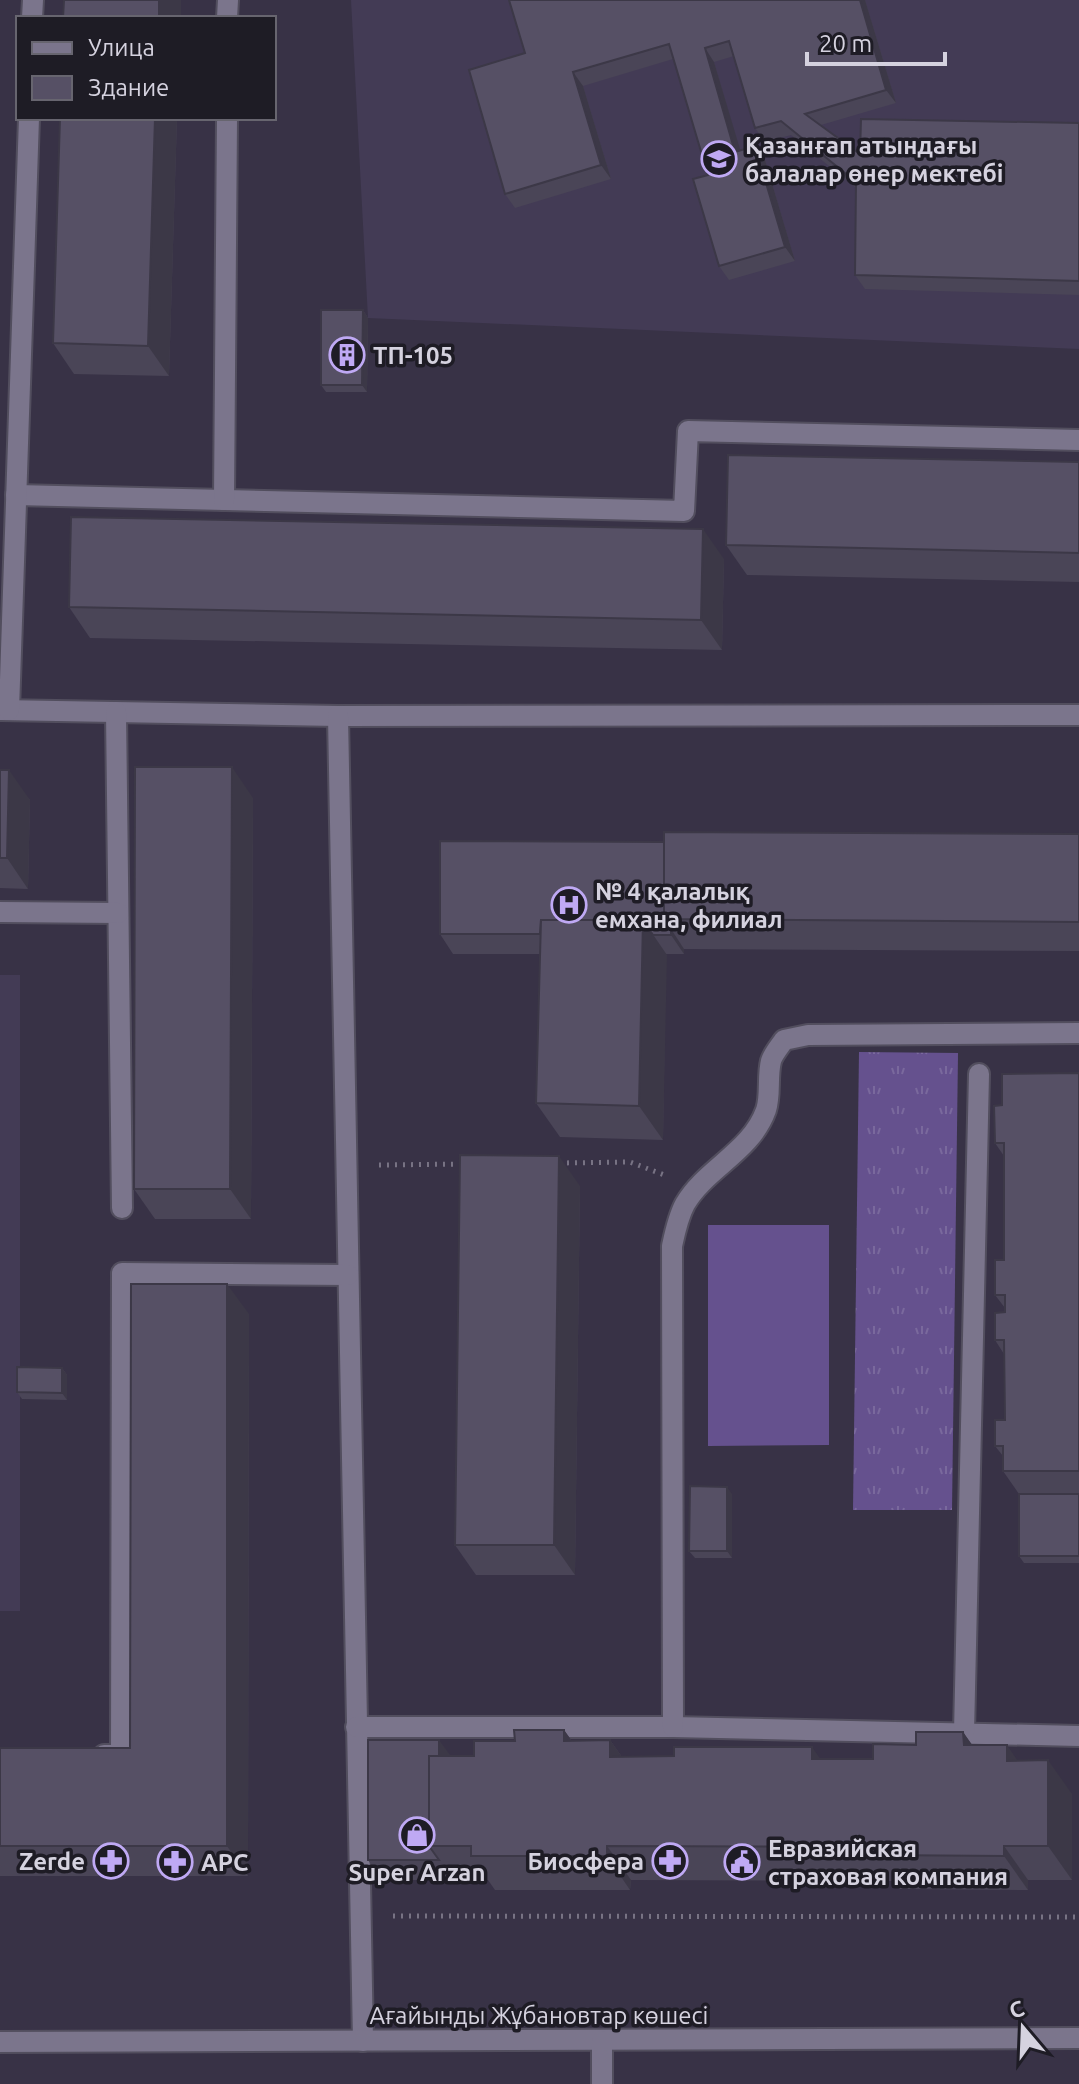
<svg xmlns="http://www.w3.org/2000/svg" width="1079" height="2084" viewBox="0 0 1079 2084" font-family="Ubuntu,sans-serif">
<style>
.built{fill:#433b55}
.grass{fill:url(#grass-tufts)}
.pitch{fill:#65518e}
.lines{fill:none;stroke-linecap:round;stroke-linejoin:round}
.minor-casing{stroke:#524e5e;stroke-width:24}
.path{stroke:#787384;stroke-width:5;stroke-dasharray:2 6;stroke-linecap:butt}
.minor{stroke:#7b758c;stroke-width:20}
.wall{fill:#4a4557}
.shaded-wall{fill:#3c3847}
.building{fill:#565065;stroke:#3c3847;stroke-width:2}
.labels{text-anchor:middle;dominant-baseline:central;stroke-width:7;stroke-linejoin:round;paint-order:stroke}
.poi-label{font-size:24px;font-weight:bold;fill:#d5d2df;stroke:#1e1c25;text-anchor:start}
.street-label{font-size:24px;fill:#d5d2df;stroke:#1e1c25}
</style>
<defs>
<pattern id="grass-tufts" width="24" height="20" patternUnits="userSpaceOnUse" patternTransform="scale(2)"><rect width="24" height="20" fill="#65518e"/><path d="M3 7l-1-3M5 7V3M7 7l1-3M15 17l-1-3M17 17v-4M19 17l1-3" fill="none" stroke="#7a699d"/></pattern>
</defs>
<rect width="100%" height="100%" fill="#383246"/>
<g class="built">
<path d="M351,0H1079V349L368,318Z"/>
<rect x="0" y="975" width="20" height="636"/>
</g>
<path class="grass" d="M859,1052L958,1053L952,1510H853Z"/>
<path class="pitch" d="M708,1225H829V1445L708,1446Z"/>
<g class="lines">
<defs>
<g id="minor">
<path d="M32,18L33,0"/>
<path d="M227,18L228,0"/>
<path d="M16,495L684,511L688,431L1079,440"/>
<path d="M224,500L227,118"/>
<path d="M0,710L338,716L1079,715"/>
<path d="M9,710L29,118"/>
<path d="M116,712L122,1208"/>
<path d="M338,716L363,2041"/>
<path d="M0,912L118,913"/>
<path d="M356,1727H673L1079,1736"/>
<path d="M673,1727L672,1246C675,1232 678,1217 685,1204C706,1168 751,1152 766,1110C771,1095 767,1077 771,1061C773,1054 780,1046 784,1040L808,1035L1079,1033"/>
<path d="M964,1733L979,1074"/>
<path d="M104,1755H121L122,1273L348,1275"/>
<path d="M0,2042L1079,2038"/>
<path d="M602,2084V2041"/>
</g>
</defs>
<use href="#minor" class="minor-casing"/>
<g class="path">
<path d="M559,1163L630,1162L667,1176"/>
<path d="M379,1165L465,1164"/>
<path d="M393,1916L1079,1917"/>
</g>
<use href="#minor" class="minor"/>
</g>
<g class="wall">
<path d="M509,0H865L896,103L821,125L860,154L1079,123V295L865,289L855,275L856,188L791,135L765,142L755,128L734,56L714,62L740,151L755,146L765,160L795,261L729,280L719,266L708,175L673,59L583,86L611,179L515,208L505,194L525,53Z"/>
<path d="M60,118H177L169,376L74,374L53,343Z"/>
<path d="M363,310L368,318L367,392H326L321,385Z"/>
<path d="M1079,462V582L747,575L726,545Z"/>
<path d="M724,559L722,650L90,638L69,607Z"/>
<path d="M0,770L30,800L28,889L0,888Z"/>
<path d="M253,798L251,1219H155L134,1189Z"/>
<path d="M1079,834V951L684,949V954H666L663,1140L560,1137L536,1103L540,954H453L440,934L664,842Z"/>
<path d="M1079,1073V1563H1024L1019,1556V1494L1003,1471V1456L995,1446L1005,1420L1004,1354L995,1340L1005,1312V1308L995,1295L1004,1260V1156L995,1143L1002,1105Z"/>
<path d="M580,1186L575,1575H476L455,1545Z"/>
<path d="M249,1314L248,1876H0V1748H130Z"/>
<path d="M62,1368L67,1375V1400L22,1399L17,1392Z"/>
<path d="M732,1494V1558H695L689,1551Z"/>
<path d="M564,1730L572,1741L610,1740L622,1757L873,1759L916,1745L963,1732L972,1745L1018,1761L1072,1794V1880H1028V1890L900,1889L893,1881L631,1880L630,1890H495L488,1880H382L368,1860L450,1756H474Z"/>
</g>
<g class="shaded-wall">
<rect x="159" y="0" width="22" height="18"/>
<path d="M860,0H865L896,103L886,90Z"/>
<path d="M705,48L714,62L745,166L735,152Z"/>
<path d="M573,72L583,86L611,179L601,165Z"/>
<path d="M155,118H177L169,376L148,346Z"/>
<path d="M755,146L765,160L795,261L785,247Z"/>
<path d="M363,310L368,318L367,392L362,385Z"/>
<path d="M703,529L724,559L722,650L701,620Z"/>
<path d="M232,767L253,798L251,1219L230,1189Z"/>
<path d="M9,770L30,800L28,889L7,858Z"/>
<path d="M643,920L667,955L663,1140L639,1106Z"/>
<path d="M671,929L684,949V954L671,935Z"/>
<path d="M559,1156L580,1186L575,1575L554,1545Z"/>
<path d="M227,1284L249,1314L248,1876L227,1846Z"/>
<path d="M62,1368L67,1375V1400L62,1393Z"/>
<path d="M727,1487L732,1494V1558L727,1551Z"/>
<path d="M564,1730L588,1764L564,1741Z"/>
<path d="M963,1732L987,1766L964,1745Z"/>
<path d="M439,1740L453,1759L439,1846Z"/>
<path d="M610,1740L634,1774L610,1757Z"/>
<path d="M1007,1745L1030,1779L1007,1761Z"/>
<path d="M812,1747L836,1781L812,1759Z"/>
<path d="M1048,1760L1072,1794V1880L1048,1846Z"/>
<path d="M607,1846L631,1880L630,1890L607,1856Z"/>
<path d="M1004,1846L1028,1880V1890L1004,1856Z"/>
</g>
<g class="building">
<path d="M64,0H159V18H63Z"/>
<path d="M509,0H860L886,90L805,114L860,154L861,119L1079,123V281L855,275L856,182L781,121L755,128L729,41L705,48L735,152L755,146L785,247L719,266L693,179L708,175L669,44L573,72L601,165L505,194L469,70L525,53Z"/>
<path d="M60,118H155L148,346L53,343Z"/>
<path d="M321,310H363L362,385H321Z"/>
<path d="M728,455L1079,462V553L726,545Z"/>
<path d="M71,517L703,529L701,620L69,607Z"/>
<path d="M135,767H232L230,1189H134Z"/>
<path d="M0,770H9L7,858H0Z"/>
<path d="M664,832L1079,834V922L664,919Z"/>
<path d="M440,841L664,842V919L671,929V935H653L643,920H541L540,934H440Z"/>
<path d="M541,920H643L639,1106L536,1103Z"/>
<path d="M1079,1073V1471H1003V1446H995V1420H1005L1004,1340H995V1313L1005,1312V1295H995V1260H1004V1143H995L994,1106L1002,1105V1074Z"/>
<path d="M460,1155L559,1156L554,1545H455Z"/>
<path d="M131,1284H227V1846H0V1748H130Z"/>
<path d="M17,1367L62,1368V1393L17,1392Z"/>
<path d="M690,1486L727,1487V1551H689Z"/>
<rect x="1019" y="1494" width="60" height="62"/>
<path d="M514,1730H564V1741L610,1740V1757L674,1756V1747H812V1759H873V1744L916,1745V1732H963L964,1745H1007V1761L1048,1760V1846H1004V1856L876,1855V1847L607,1846V1856H471V1846H429V1756H474V1741H515Z"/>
<path d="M368,1740H439V1756H429V1846L439,1860H368Z"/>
</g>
<defs>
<symbol id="school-ring" viewBox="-11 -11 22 22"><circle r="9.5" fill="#1e1c25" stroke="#bfa9f4" stroke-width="1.5"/><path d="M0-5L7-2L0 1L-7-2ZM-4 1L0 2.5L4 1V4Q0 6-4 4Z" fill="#bfa9f4"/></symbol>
<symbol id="building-ring" viewBox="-11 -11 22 22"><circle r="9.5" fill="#1e1c25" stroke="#bfa9f4" stroke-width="1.5"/><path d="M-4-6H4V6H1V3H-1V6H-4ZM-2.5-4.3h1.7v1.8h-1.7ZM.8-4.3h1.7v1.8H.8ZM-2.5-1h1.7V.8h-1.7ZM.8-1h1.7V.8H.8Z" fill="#bfa9f4"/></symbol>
<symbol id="hospital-ring" viewBox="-11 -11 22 22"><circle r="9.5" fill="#1e1c25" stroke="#bfa9f4" stroke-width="1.5"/><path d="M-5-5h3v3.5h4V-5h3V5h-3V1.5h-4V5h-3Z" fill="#bfa9f4"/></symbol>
<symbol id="shop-ring" viewBox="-11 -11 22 22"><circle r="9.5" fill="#1e1c25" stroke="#bfa9f4" stroke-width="1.5"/><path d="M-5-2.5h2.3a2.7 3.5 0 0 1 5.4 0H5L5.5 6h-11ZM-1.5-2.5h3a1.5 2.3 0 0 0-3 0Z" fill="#bfa9f4"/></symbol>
<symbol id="pharmacy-ring" viewBox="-11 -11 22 22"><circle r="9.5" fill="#1e1c25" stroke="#bfa9f4" stroke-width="1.5"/><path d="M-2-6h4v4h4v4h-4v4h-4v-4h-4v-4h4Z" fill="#bfa9f4"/></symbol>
<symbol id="civic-ring" viewBox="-11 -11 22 22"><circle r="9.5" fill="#1e1c25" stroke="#bfa9f4" stroke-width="1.5"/><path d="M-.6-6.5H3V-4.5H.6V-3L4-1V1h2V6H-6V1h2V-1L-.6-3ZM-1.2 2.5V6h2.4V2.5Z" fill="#bfa9f4"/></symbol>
</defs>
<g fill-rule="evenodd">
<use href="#school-ring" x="699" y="139" width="40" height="40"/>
<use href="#building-ring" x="327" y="335" width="40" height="40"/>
<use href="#hospital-ring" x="549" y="885" width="40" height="40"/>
<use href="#shop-ring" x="397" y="1815" width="40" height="40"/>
<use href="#pharmacy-ring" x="91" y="1841" width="40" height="40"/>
<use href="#pharmacy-ring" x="650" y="1841" width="40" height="40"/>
<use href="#pharmacy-ring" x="155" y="1842" width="40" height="40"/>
<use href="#civic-ring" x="722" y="1842" width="40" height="40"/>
</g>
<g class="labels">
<g class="poi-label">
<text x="745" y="145">Қазанғап атындағы<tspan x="745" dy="28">балалар өнер мектебі</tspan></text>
<text x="373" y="355">ТП-105</text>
<text x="595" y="891">№ 4 қалалық<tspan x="595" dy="28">емхана, филиал</tspan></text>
<text x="768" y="1848">Евразийская<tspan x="768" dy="28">страховая компания</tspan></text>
<text x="85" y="1861" text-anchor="end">Zerde</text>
<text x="644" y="1861" text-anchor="end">Биосфера</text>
<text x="201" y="1862">АРС</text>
<text x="417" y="1872" text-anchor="middle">Super Arzan</text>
</g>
<g class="street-label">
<text x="539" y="2015">Ағайынды Жұбановтар көшесі</text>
</g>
</g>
<rect x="16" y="16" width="260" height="104" fill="#1e1c25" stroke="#67656f" stroke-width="2"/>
<rect x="32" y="42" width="40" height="12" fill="#7b758c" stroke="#67656f" stroke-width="2"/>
<text x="88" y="56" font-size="24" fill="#d5d2df">Улица</text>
<rect x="32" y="76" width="40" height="24" fill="#565065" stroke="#67656f" stroke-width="2"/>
<text x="88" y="96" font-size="24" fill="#d5d2df">Здание</text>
<g transform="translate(1023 2028) rotate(341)" stroke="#1e1c25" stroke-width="6" paint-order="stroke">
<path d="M0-6L14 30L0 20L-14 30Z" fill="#d5d2df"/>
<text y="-12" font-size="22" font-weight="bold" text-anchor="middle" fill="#d5d2df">С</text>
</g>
<path d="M807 52v12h138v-12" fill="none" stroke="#d5d2df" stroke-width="4"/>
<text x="819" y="52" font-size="24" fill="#d5d2df" stroke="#1e1c25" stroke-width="6" paint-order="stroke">20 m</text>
</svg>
